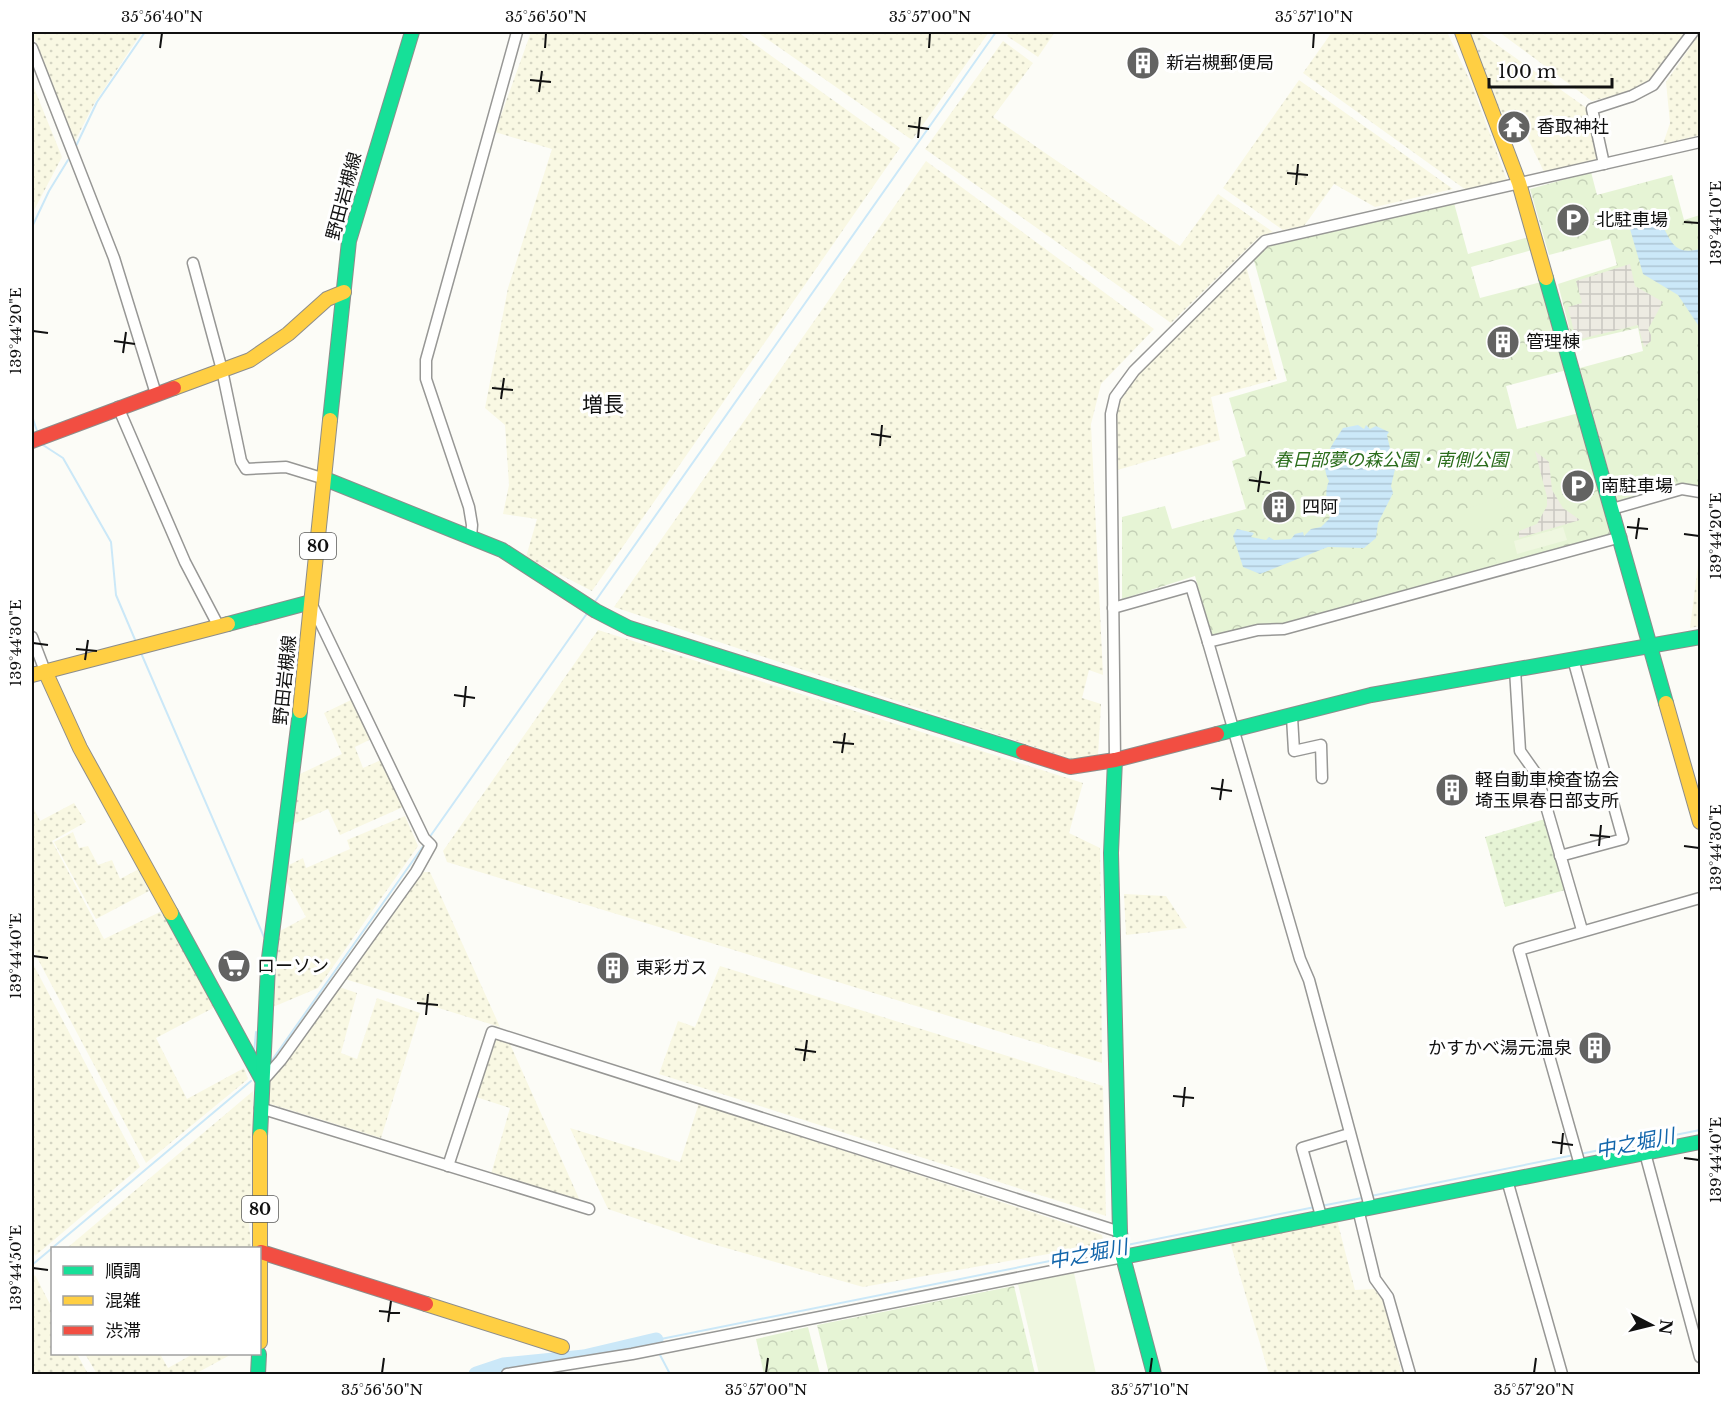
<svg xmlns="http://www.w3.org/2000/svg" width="1732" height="1406" viewBox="0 0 1732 1406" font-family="'Libre Baskerville','Noto Sans JP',serif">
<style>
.farmland{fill:url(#farmland-dots)}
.grass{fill:url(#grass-dots)}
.park{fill:url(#park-crowns)}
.garden{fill:#e6f4d5}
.pitch{fill:#eff7e0}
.plaza{fill:url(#plaza-grid)}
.water{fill:url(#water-rules)}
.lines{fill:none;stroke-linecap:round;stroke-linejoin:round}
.stream{stroke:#cbe8f8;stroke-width:2}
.river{stroke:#cbe8f8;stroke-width:15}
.street-casing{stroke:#979795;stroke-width:13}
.fast-casing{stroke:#8d8d8b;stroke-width:16}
.slow-casing{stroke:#8d8d8b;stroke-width:16}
.jam-casing{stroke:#8d8d8b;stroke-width:16}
.street{stroke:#fffffe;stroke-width:10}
.fast{stroke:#16e098;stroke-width:14}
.slow{stroke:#ffcf43;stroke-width:14}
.jam{stroke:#f24e42;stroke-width:14}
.ticks{fill:none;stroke:#111;stroke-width:2}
.labels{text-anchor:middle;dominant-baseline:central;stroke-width:6;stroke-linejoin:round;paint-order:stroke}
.shield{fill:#fff;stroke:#585858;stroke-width:1.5}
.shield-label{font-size:16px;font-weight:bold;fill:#111}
.poi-label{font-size:18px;fill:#111;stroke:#fff;text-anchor:start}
.street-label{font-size:18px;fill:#111;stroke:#fff}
.park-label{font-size:18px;font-style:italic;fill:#2b6d1c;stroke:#fff}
.water-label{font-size:20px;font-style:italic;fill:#1165ab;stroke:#fff}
.quarter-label{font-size:21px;fill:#111;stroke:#fff}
.neatline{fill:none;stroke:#111;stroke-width:2}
.ticks-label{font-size:15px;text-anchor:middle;fill:#111}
</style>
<defs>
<pattern id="farmland-dots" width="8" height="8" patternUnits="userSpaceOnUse" patternTransform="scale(1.5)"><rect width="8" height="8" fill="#f9f8e3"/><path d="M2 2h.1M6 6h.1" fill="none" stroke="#d4d4c2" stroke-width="1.8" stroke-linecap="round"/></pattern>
<pattern id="grass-dots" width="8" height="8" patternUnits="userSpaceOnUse" patternTransform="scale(1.5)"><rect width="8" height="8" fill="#e6f4d5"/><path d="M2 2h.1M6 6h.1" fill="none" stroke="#c4d0b6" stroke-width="1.8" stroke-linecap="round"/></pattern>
<pattern id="park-crowns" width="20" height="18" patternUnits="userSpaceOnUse" patternTransform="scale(1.5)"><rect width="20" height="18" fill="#e6f4d5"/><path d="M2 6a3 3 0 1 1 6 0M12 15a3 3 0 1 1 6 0" fill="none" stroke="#c4d0b6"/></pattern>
<pattern id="plaza-grid" width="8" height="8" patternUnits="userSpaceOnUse" patternTransform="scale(1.5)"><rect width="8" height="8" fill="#edebe2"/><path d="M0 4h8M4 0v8" fill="none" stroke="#cac8c1"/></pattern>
<pattern id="water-rules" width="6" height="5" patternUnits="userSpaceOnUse" patternTransform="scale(1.5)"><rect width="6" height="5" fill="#cbe8f8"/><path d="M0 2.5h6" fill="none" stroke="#adc6d4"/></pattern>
</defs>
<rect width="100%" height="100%" fill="#fcfcf7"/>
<g class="farmland">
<path d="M32,32H142L94,104L74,143Z"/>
<path d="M531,32H738L900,148L592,591L526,557L537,519L503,514L509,485L505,425L485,408L508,288L552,149L495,132Z"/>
<path d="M757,32H989L912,140Z"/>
<path d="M1010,32H1055L1038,57L1007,36Z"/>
<path d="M1332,32H1447L1471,83L1507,180L1466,190L1303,73Z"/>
<path d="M1465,32H1479L1588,109L1599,159L1544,172L1516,114L1505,123Z"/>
<path d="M1499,32H1686L1652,81L1633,91L1592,101Z"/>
<path d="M1700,33V135L1663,144L1670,123L1666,82Z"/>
<path d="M1003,41L1033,63L993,117L1180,246L1218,194L1273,232L1259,237L1171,323L925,149Z"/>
<path d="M1299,80L1453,189L1375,207L1334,184L1304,226L1283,230L1223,188Z"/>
<path d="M32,83L62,157L32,214Z"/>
<path d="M926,161L1154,329L1101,384L1091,424L1103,675L1089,670L1082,698L1101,704L1098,755L1071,759L614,607Z"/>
<path d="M1246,266L1277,379L1211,397L1220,440L1114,471L1117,398L1133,376Z"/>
<path d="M1700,549V626L1690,628Z"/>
<path d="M598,630L1083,783L1069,833L1100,848L1102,1063L447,862L443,851Z"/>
<path d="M353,699L371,739L355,747L363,768L381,760L403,807L340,835L328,809L289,826L298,775L342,754L324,713Z"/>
<path d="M74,803L86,822L52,841L104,939L162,911L215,1007L156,1038L187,1099L244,1068L248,1079L146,1163L32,948V805L40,821Z"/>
<path d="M405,816L418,846L318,988L273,1007L280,931L306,917L285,879L289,865L303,858L306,868L350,849L347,840Z"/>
<path d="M73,832L79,848L88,846L98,865L112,860L120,879L139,869L149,891L96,919L54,842Z"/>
<path d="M421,872H430L500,1027L345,979Z"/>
<path d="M1124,894L1166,896L1187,928L1126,935Z"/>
<path d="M32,962L140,1167L35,1256L32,1248Z"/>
<path d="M720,966L1103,1086L1106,1216L659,1074L678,1021L695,1027Z"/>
<path d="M339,987L357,993L341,1053L357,1059L377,998L420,1013L381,1138L267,1103L268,1085Z"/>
<path d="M494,1039L510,1044L581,1203L491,1174L510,1108L476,1097Z"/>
<path d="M253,1091L254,1217L249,1222L251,1248H67Z"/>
<path d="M699,1103L1102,1235L1104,1244L863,1287L705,1242L608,1209L570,1128L680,1162Z"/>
<path d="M1337,1220L1355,1290L1374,1289L1384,1301L1402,1374H1269L1230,1242Z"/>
<path d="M35,1275L52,1308V1354H77L88,1374H32V1278Z"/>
<path d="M85,1354H160L168,1368L193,1354H232L195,1374H97Z"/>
</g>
<path class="grass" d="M1545,819L1565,890L1505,907L1485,837Z"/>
<g class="park">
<path d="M1591,172L1597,195L1672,175L1684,220L1700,215V490L1618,505L1580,368L1643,351L1638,328L1573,343L1558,284L1617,265L1610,239L1549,255L1530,189Z"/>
<path d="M1454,203L1468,254L1529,237L1532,250L1471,267L1480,298L1541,282L1567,370L1506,386L1517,429L1579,413L1610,535L1286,626L1211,637L1195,576L1122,599V517L1165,506L1172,529L1246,509L1232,461L1246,456L1229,398L1287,381L1253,257L1267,245Z"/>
<path d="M1014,1286L1035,1374H829L817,1325Z"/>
<path d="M808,1327L820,1374H764L756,1339Z"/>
</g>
<g class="garden">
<path d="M1510,494L1513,505L1501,509L1503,528C1484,531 1471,528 1462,510Z"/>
<path d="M1510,534L1517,559L1497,565L1495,558L1483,540Z"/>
</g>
<g class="pitch">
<path d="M1563,527L1567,540L1517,554L1514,541Z"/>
<path d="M1074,1273L1096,1374H1039L1018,1284Z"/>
</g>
<g class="plaza">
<path d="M1630,264L1635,286L1663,302L1648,329L1651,335V341L1644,347L1638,325L1576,340L1568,307L1582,303L1576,281Z"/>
<path d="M1535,451L1549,462L1552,490L1563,508L1580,520L1519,538V531L1537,524L1547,506V497Z"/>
</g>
<g class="water">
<path d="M1654,218C1672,229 1666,258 1700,249V328L1678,295L1643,274L1630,229L1640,219Z"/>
<path d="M1358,425L1364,429L1366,425L1370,429L1376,426L1389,432L1387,435L1394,466L1396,465L1391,486L1393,493L1378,523L1376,538L1364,548L1328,547L1260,574L1243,567L1233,536L1237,529L1254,533L1251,537L1266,540L1269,537L1274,540L1291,539L1295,534L1303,532L1304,536L1311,529L1321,527L1329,519L1332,511C1325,505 1325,489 1329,481C1318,461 1333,444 1343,428Z"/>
</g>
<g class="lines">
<g class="stream">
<path d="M76,146L97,102L145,32"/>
<path d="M32,227L49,191L68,160"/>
<path d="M32,416L37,431"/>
<path d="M43,445L63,458L111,542L116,595L136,642"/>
<path d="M594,603L996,32"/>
<path d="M141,653L264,937"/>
<path d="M429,838L588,612"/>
<path d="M254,1053L256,1032"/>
<path d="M270,1063L424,845"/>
<path d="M1580,1154L1700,1130"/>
<path d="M1371,1196L1574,1155"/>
<path d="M1321,1206L1362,1198"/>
<path d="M1127,1245L1315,1207"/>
<path d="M32,1265L251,1081"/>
<path d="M656,1345V1340L1115,1248"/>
<path d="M659,1353L670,1374"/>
</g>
<path class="river" d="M476,1374L503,1365L584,1357L656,1340"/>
<defs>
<g id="street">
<path d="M32,48L114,258L156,394"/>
<path d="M1604,164L1592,109L1632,96L1653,85L1693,32"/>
<path d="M193,263L222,370L241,461L246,469L286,467L325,479"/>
<path d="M118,407L185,562L218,625"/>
<path d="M1612,509L1682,489L1700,492"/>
<path d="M471,537L472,525L469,507L426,379V360L517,32"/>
<path d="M1113,608L1191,586L1208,642L1258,630L1284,629L1621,537"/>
<path d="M32,637L45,671"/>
<path d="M1208,642L1300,959L1309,980L1370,1207"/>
<path d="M1515,669L1520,751L1537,775L1582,930"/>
<path d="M1292,717L1294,751L1321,745L1322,778"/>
<path d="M1115,760L1111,414L1115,397L1134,371L1265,241L1700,142"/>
<path d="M1560,856L1623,839L1573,659"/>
<path d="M261,1078L267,1076L281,1060L416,872L431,845L424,838L312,605"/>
<path d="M260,1108L589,1209"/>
<path d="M1645,1153L1700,1357"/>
<path d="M1580,1165L1519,950L1700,898"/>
<path d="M448,1166L492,1032L1120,1232"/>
<path d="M1507,1180L1562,1374"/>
<path d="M1358,1209L1375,1279L1388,1297L1410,1374"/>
<path d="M1321,1216L1302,1148L1349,1134"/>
<path d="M507,1374L632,1354L1123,1257"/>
</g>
<g id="fast">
<path d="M1546,278L1666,703"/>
<path d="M330,420L349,241L412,32"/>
<path d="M325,479L502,550L596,611L629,628L1023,752"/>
<path d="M228,624L311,602"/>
<path d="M1217,734L1371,695L1700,637"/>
<path d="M1115,760L1111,853L1120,1232L1123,1257L1154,1374"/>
<path d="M171,913L261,1078"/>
<path d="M260,1136L268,966L300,711"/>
<path d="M1123,1257L1700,1142"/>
<path d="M258,1374L259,1354"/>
</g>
<g id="slow">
<path d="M1462,32L1519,183L1546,278"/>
<path d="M174,388L250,360L288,334L327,299L344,292"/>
<path d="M45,671L80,748L171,913"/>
<path d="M32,675L228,624"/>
<path d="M1666,703L1700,822"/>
<path d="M300,711L330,420"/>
<path d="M260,1136V1342"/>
<path d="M426,1304L562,1347"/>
</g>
<g id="jam">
<path d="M32,441L174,388"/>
<path d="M1023,752L1070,767L1115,760L1217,734"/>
<path d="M261,1252L426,1304"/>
</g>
</defs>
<use href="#street" class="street-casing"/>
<use href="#fast" class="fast-casing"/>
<use href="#slow" class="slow-casing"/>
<use href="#jam" class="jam-casing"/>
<use href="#street" class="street"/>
<use href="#fast" class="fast"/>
<use href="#slow" class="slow"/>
<use href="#jam" class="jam"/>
</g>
<path class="ticks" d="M160,48L162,33M545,48L546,33M929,48L930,33M1313,48L1314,33M530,80L551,82M539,92L542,71M908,126L929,129M918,138L920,117M1287,173L1308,175M1296,185L1298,164M1684,222L1699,223M33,331L48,333M114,341L135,344M123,353L126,332M492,388L513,390M501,399L504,378M871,434L891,437M880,446L882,425M1249,480L1270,483M1258,492L1261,471M1627,527L1648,529M1684,534L1699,536M1636,539L1639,518M33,643L48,645M76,649L97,651M85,660L88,640M454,695L475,698M464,707L466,686M833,742L854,744M842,753L845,733M1211,788L1232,791M1220,800L1223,779M1590,835L1610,837M1599,846L1601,825M1684,846L1699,848M33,956L48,958M417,1003L438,1005M426,1015L428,994M795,1049L816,1052M804,1061L807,1040M1173,1096L1194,1098M1183,1107L1185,1087M1552,1142L1573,1145M1561,1154L1563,1133M1684,1158L1699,1160M33,1268L48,1270M379,1311L400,1313M388,1322L391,1301M382,1373L384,1358M766,1373L768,1358M1150,1373L1152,1358M1534,1373L1536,1358"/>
<defs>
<symbol id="building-disc" viewBox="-11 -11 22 22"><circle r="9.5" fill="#636362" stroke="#fff"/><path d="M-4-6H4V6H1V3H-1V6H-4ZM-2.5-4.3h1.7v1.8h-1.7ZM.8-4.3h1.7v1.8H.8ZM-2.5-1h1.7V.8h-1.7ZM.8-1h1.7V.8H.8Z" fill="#fff"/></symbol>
<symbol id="temple-disc" viewBox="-11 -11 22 22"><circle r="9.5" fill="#636362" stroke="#fff"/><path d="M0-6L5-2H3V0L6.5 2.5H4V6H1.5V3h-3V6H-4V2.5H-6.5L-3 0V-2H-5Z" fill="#fff"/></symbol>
<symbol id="parking-disc" viewBox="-11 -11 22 22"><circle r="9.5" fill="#636362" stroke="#fff"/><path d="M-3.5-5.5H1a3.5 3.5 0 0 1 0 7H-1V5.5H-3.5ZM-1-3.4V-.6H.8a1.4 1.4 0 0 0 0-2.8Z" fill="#fff"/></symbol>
<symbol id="supermarket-disc" viewBox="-11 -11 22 22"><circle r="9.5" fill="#636362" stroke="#fff"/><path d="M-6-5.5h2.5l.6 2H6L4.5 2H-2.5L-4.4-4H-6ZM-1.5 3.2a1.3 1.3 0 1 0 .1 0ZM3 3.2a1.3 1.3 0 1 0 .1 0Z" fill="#fff"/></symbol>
</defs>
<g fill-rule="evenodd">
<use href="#building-disc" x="1124" y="44" width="38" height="38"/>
<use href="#temple-disc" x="1495" y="108" width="38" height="38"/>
<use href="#parking-disc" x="1554" y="201" width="38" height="38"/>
<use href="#building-disc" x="1484" y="323" width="38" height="38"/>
<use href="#parking-disc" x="1559" y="467" width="38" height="38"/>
<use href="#building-disc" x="1260" y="488" width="38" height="38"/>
<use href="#building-disc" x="1433" y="771" width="38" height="38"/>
<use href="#supermarket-disc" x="215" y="947" width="38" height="38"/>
<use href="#building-disc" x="594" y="949" width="38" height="38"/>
<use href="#building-disc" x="1576" y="1029" width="38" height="38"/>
</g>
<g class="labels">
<g class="shield">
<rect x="300" y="533" width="36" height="26" rx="4.5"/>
<rect x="242" y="1196" width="36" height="26" rx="4.5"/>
</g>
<g class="shield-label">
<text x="318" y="546">80</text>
<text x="260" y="1209">80</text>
</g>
<g class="poi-label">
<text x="1166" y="63">新岩槻郵便局</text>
<text x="1537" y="127">香取神社</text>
<text x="1596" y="220">北駐車場</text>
<text x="1526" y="342">管理棟</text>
<text x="1601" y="486">南駐車場</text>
<text x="1302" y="507">四阿</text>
<text x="1475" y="780">軽自動車検査協会<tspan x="1475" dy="21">埼玉県春日部支所</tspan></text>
<text x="257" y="966">ローソン</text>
<text x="636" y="968">東彩ガス</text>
<text x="1572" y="1048" text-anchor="end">かすかべ湯元温泉</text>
</g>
<g class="street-label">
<text transform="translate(344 196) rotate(-75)">野田岩槻線</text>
<text transform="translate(285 680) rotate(-84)">野田岩槻線</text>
</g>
<g class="park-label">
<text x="1391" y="460">春日部夢の森公園・南側公園</text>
</g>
<g class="water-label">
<text transform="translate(1635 1143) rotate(-11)">中之堀川</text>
<text transform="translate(1088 1254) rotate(-11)">中之堀川</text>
</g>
<g class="quarter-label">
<text x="603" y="405">増長</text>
</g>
</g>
<rect width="1732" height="1406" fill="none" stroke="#ffffff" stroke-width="66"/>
<rect x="51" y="1247" width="210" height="108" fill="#ffffff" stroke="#a0a0a0" stroke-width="1.5"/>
<rect x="63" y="1266" width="30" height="9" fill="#16e098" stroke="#a0a0a0" stroke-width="1.5"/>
<text x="105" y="1277" font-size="18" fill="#111111">順調</text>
<rect x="63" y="1296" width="30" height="9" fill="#ffcf43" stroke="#a0a0a0" stroke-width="1.5"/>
<text x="105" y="1307" font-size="18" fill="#111111">混雑</text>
<rect x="63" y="1326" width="30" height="9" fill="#f24e42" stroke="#a0a0a0" stroke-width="1.5"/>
<text x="105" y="1337" font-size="18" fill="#111111">渋滞</text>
<g transform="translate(1651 1325) rotate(97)" stroke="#ffffff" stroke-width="4.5" paint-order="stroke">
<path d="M0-4.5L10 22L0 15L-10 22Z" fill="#111111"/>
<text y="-9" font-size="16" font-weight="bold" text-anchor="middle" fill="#111111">N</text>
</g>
<path d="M1489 78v9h123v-9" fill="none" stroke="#111111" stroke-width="3"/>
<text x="1498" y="78" font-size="18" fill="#111111" stroke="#ffffff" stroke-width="4.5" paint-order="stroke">100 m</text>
<rect x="33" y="33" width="1666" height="1340" class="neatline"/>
<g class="ticks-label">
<text x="162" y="22">35°56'40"N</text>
<text x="546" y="22">35°56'50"N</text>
<text x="930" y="22">35°57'00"N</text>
<text x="1314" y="22">35°57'10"N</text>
<text transform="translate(1716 223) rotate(-90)" y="5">139°44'10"E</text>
<text transform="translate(16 331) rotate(-90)" y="5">139°44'20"E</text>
<text transform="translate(1716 536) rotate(-90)" y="5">139°44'20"E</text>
<text transform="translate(16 643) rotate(-90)" y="5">139°44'30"E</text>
<text transform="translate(1716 848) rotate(-90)" y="5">139°44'30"E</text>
<text transform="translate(16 956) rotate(-90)" y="5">139°44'40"E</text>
<text transform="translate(1716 1160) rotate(-90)" y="5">139°44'40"E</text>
<text transform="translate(16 1268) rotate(-90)" y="5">139°44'50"E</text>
<text x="382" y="1395">35°56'50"N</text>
<text x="766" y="1395">35°57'00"N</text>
<text x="1150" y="1395">35°57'10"N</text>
<text x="1534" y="1395">35°57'20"N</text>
</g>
</svg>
